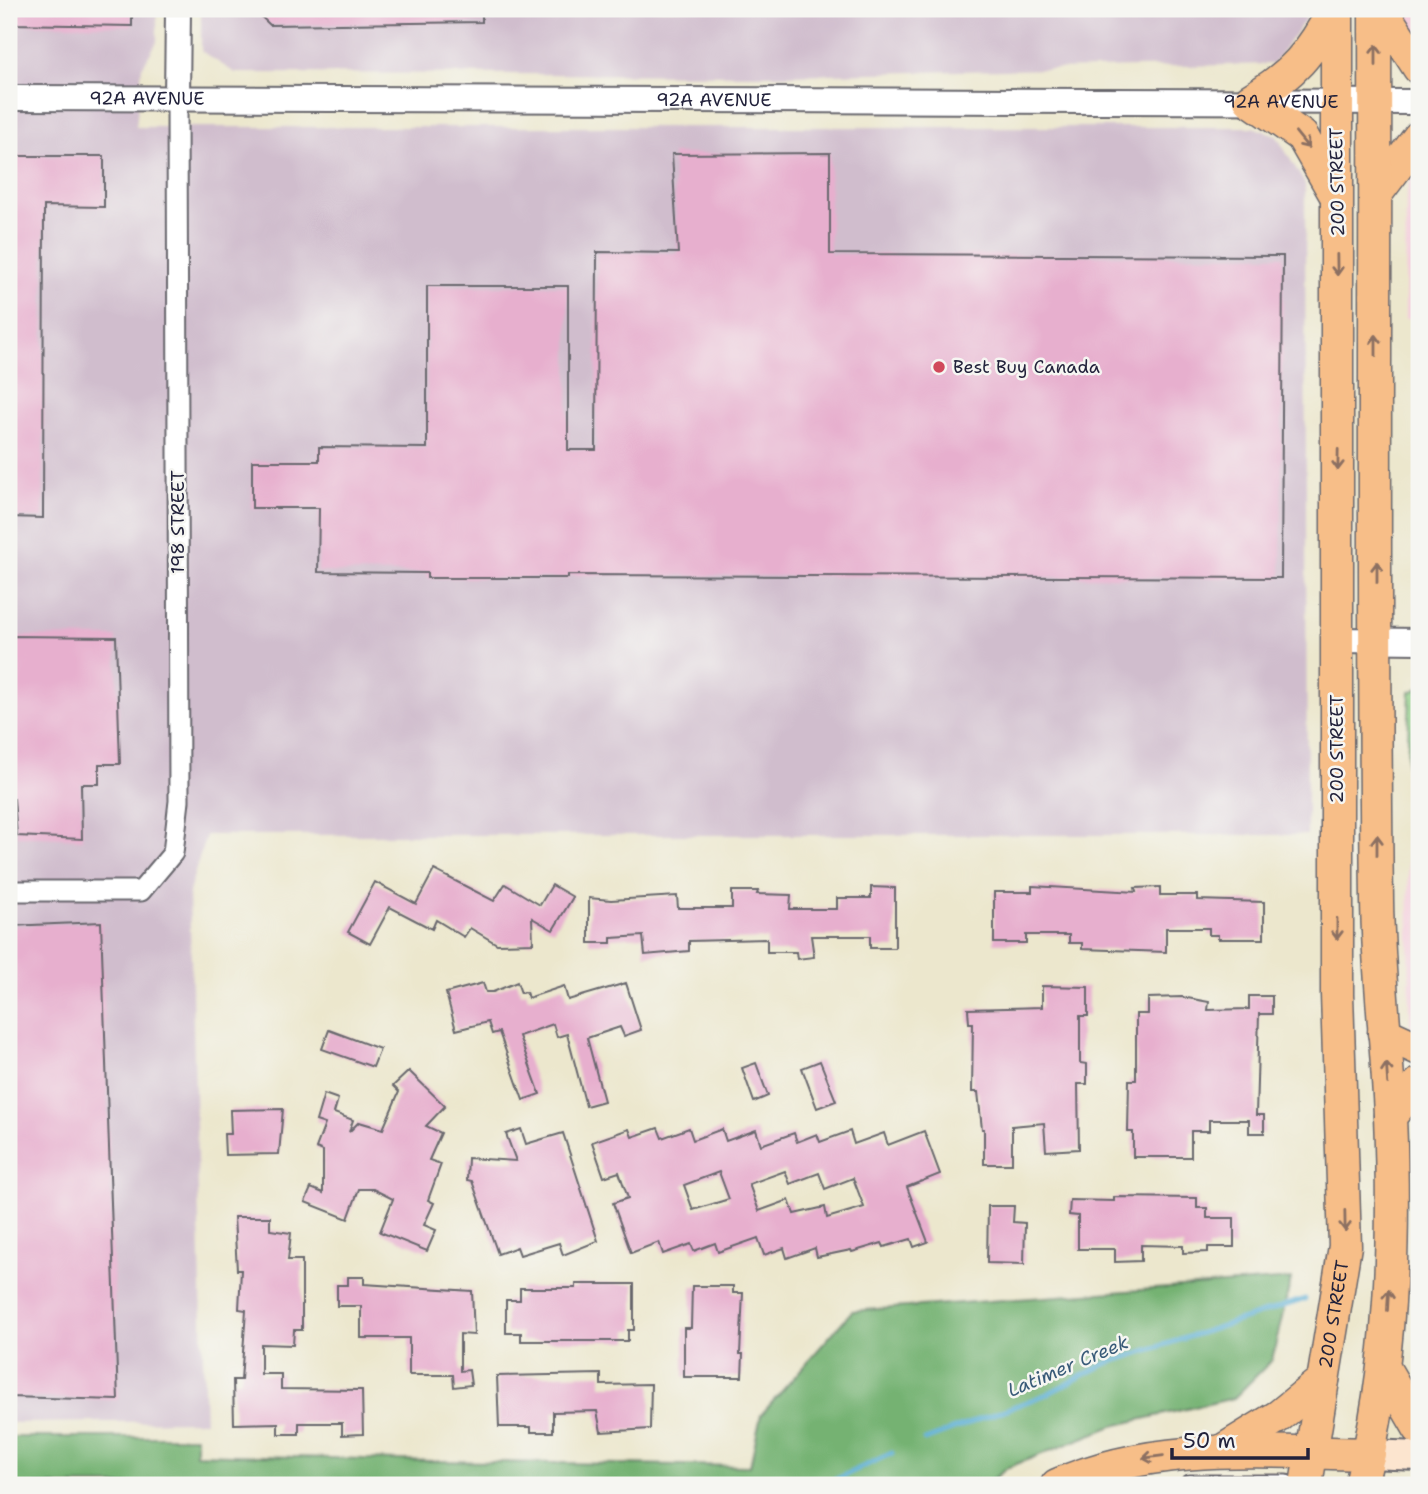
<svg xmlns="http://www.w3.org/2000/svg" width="1428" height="1494" viewBox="0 0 1428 1494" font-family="'Shantell Sans',sans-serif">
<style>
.built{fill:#f4cfdd}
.industrial{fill:#d0bdcd}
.green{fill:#90cf85;stroke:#597860;stroke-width:2}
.forest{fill:#74b272;stroke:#4b6a56;stroke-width:2}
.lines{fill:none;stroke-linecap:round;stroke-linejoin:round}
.stream{stroke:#58add4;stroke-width:5}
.building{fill:#e7afce;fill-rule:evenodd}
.minor-casing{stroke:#69676e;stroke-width:23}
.tertiary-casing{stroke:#69676e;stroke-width:28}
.secondary-casing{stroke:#69676e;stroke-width:32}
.primary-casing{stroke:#69676e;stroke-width:35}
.minor{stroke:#fff;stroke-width:19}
.tertiary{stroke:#fff;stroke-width:24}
.secondary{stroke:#fce5cf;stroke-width:28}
.primary{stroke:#f7be88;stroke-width:32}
.oneway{stroke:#8c7062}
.poi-dot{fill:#d1495b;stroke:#f6f6f2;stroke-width:2.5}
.labels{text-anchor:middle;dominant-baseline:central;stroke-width:5;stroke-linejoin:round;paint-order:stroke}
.street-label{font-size:18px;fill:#22223b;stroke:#f6f6f2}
.poi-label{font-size:18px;fill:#22223b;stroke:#f6f6f2;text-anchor:start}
.water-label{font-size:19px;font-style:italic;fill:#385a78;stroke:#f6f6f2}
</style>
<rect width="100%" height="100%" fill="#f6f6f2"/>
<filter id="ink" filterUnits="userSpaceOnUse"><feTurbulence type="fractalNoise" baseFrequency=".0143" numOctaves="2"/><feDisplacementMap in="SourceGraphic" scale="14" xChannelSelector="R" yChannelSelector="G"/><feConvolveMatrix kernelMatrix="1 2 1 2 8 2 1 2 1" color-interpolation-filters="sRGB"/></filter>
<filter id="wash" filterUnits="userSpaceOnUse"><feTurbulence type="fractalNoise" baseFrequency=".00686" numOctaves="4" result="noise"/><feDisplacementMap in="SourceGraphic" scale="28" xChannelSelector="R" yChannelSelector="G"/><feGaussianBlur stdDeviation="1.57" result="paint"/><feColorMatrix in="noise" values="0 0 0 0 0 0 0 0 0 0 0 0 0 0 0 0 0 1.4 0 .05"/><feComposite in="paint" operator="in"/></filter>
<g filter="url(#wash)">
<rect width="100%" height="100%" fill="#ece7cd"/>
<g class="built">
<path d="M1404,9H1419V43L1406,17Z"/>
<path d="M1419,162V319H1405L1406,197L1410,178Z"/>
<path d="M1407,765H1419V1064L1410,1022Z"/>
</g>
<g class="industrial">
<path d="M9,9H157V42L142,67L136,127H1252L1276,135L1305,184L1307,835H206L189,892L205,1421L9,1423Z"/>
<path d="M201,9H1306L1305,20L1273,64L785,75L235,73L201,51Z"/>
</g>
<path class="green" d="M1419,688V765H1407L1410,692Z"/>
<path class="forest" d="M1291,1279L1272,1360L1234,1398L1113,1426L1009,1467L985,1485H9V1437H196V1454L433,1461L750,1466L761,1415L852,1311Z"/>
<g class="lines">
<g class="stream">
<path d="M925,1440L1047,1394L1105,1364L1305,1299"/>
<path d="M824,1485L892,1453"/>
</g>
</g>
<g id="blocks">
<g class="building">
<path d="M9,9H132V26L9,24Z"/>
<path d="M253,9H482V22L270,25Z"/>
<path d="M830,153V254L1283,256L1281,578L568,575V578H427V573L318,572L319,508H252V461H319V447L427,448V286H568V450H596L597,252L678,253L672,154Z"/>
<path d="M9,156H104V207L44,206L43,518L9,517Z"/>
<path d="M9,636L116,637L120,764H99V784H81L82,839L17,836L14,799H9Z"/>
<path d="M434,870L494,901L505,884L540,905L552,885L573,897L553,930L532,918L533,943L497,944L470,928L464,937L436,920L432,929L390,907L370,944L348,932L375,882L416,904Z"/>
<path d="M1032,886L1136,892L1135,888L1160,887V895H1197V900L1264,902V939H1218V935H1209V928H1166V952L1082,949V943H1069V935H1026V943H994V892H1032Z"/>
<path d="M871,887L895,888V948H870V936H811L814,957L797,959L796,952H767V939L689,941V951L645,955L643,936L611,938V943H589V898L611,900L677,896L678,908H732V891H758L757,894L791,895L790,909H837V898H871Z"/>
<path d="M101,922L118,1400L9,1397V926Z"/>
<path d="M517,982L521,993L526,992L528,998L564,986L568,1000L626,983L641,1030L624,1036L620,1027L587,1038L604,1101L586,1106L567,1034L557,1037L553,1024L519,1036L540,1094L523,1100L499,1032L492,1034L488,1022L456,1030L446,993L483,983L486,992H493Z"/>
<path d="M1042,986L1088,987V1016H1080V1063L1087,1064V1084H1078L1079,1149L1046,1151L1044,1123L1012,1126V1164H984V1129H982L978,1092H972L973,1023H969L968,1009L1042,1007Z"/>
<path d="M1249,996H1272V1014H1259L1256,1115H1264V1133H1249V1120H1209V1131H1191V1157H1133V1132H1128L1129,1080H1136V1014H1148V998L1182,997L1209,1002L1208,1010L1249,1009Z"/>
<path d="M329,1030L380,1049L373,1067L322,1049Z"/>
<path d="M820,1061L836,1101L817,1108L802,1068Z"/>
<path d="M756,1063L768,1096L754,1102L742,1068Z"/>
<path d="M409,1071L445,1106L426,1126L441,1133L429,1160L441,1164L428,1200L434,1203L424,1225L436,1230L427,1251L380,1232L393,1199L373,1189H359L348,1219L305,1202L311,1188L323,1193V1151L316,1148L325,1124L316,1121L324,1094L338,1099L334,1113L353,1120L349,1132L359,1122L383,1129L399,1092L393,1086Z"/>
<path d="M283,1109L279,1154L225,1155L224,1134H231L230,1110Z"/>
<path d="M658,1128L662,1138L689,1128L693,1140L722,1129L726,1141L756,1130L761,1145L794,1133L797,1142L817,1134L820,1142L850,1131L854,1144L884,1133L888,1145L924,1131L940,1174L907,1187L928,1242L914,1247L911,1239L884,1247L882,1243L852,1252L851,1250L817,1257L815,1248L787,1258L784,1248L764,1255L758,1238L718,1252L715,1243L694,1251L691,1244L663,1254L659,1242L631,1253L613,1203L628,1198L619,1172L604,1177L592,1142L629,1129L632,1137ZM785,1171L790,1184L819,1173L825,1189L853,1178L864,1207L827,1218L825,1207L794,1214L789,1200L759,1211L749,1184ZM719,1172L729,1199L693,1210L684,1185Z"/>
<path d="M521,1129L526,1144L563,1133L598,1241L563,1255L559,1243L520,1255L517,1247L498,1254L472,1181L467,1180L468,1158L516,1161L506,1134Z"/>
<path d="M1114,1197L1197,1198V1208H1207V1218H1234V1247H1208V1252L1183,1253V1246L1141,1245V1261L1115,1262V1249H1078V1216L1069,1215L1070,1200L1114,1201Z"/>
<path d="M988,1206H1014L1013,1222L1025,1223L1024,1264L987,1263Z"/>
<path d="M234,1217H270V1230L291,1233L288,1260H302V1330H294L293,1345L261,1344V1374H281V1389L362,1390L363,1434L342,1435V1423H299V1434H278V1423L234,1424L233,1380H241L246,1310L239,1309L241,1270H237Z"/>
<path d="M348,1277H364V1284L472,1291L474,1335L460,1334V1371L469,1370L471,1385L454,1387L453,1375H409V1338H361V1306H337V1285H348Z"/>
<path d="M576,1284H634V1330H628V1341H521V1333H506V1300H520V1288H576Z"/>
<path d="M692,1286H733V1293H743L740,1354H743L742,1377H684V1328H691Z"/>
<path d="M601,1374V1385L651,1384L650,1429L601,1432L597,1411L553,1412V1432H531V1427H499L497,1376Z"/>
</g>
</g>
</g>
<g filter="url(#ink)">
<use href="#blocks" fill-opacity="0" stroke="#69676e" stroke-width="2"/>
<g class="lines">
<defs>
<g id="minor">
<path d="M9,891H141L173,853L179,801L177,98"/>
<path d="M1190,1485H1286"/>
</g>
<g id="tertiary">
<path id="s1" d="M9,98L1419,102"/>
<path d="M177,98L178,9"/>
<path d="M1337,640L1419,641"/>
</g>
<path id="secondary" d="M1369,1454L1419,1456"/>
<g id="primary">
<path d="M1381,9L1419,68"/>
<path d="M1334,192L1302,136L1250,100C1293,74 1311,54 1334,9"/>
<path d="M1376,194L1419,137"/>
<path d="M1384,1033L1419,1049"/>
<path d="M1390,1116L1419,1084"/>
<path d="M1384,1368L1419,1428"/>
<path d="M1222,1451L1279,1416L1323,1380"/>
<path d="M1057,1485C1155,1441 1264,1452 1369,1454"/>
<path id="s2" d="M1306,1485L1345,1246L1337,994V9"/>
<path d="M1361,1485C1392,1365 1395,1240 1390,1116C1387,1044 1378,973 1377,901C1373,604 1376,306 1375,9"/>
</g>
</defs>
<use href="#minor" class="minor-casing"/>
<use href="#tertiary" class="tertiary-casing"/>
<use href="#secondary" class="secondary-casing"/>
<use href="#primary" class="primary-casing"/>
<use href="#minor" class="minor"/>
<use href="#tertiary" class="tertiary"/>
<use href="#secondary" class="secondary"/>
<use href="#primary" class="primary"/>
</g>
<defs><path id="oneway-shaft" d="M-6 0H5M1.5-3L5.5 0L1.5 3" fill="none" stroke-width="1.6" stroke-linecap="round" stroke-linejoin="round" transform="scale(1.75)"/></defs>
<g class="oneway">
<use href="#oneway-shaft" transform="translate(1376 55) rotate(-90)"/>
<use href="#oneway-shaft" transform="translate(1302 140) rotate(51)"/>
<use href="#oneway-shaft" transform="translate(1337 265) rotate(89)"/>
<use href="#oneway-shaft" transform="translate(1376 345) rotate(-90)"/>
<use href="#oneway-shaft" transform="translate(1338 460) rotate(91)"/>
<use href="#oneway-shaft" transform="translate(1377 572) rotate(-90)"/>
<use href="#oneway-shaft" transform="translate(1377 845) rotate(-90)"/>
<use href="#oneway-shaft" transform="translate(1337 929) rotate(90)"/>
<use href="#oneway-shaft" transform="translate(1387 1073) rotate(-94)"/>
<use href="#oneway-shaft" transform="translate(1345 1221) rotate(89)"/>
<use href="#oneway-shaft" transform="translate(1388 1300) rotate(-87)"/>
<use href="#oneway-shaft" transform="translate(1153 1457) rotate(172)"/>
</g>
</g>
<circle class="poi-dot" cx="939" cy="367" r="7"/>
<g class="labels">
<g class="street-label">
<text stroke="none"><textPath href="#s1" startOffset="138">92A AVENUE</textPath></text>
<text stroke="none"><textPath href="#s1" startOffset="705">92A AVENUE</textPath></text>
<text stroke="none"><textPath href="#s1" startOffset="1272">92A AVENUE</textPath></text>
<text transform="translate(1337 182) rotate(-91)">200 STREET</text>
<text transform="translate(178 522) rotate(-90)">198 STREET</text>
<text transform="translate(1337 749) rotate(-90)">200 STREET</text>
<text stroke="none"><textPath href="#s2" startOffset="173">200 STREET</textPath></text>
</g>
<g class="poi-label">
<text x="953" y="367">Best Buy Canada</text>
</g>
<g class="water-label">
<text transform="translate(1068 1366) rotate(-23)">Latimer Creek</text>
</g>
</g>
<rect width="1428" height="1494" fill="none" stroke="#f6f6f2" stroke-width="35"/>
<path d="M1172 1448v10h136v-10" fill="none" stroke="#22223b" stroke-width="3.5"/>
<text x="1183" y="1448" font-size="21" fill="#22223b" stroke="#f6f6f2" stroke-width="5" paint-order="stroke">50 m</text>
</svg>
